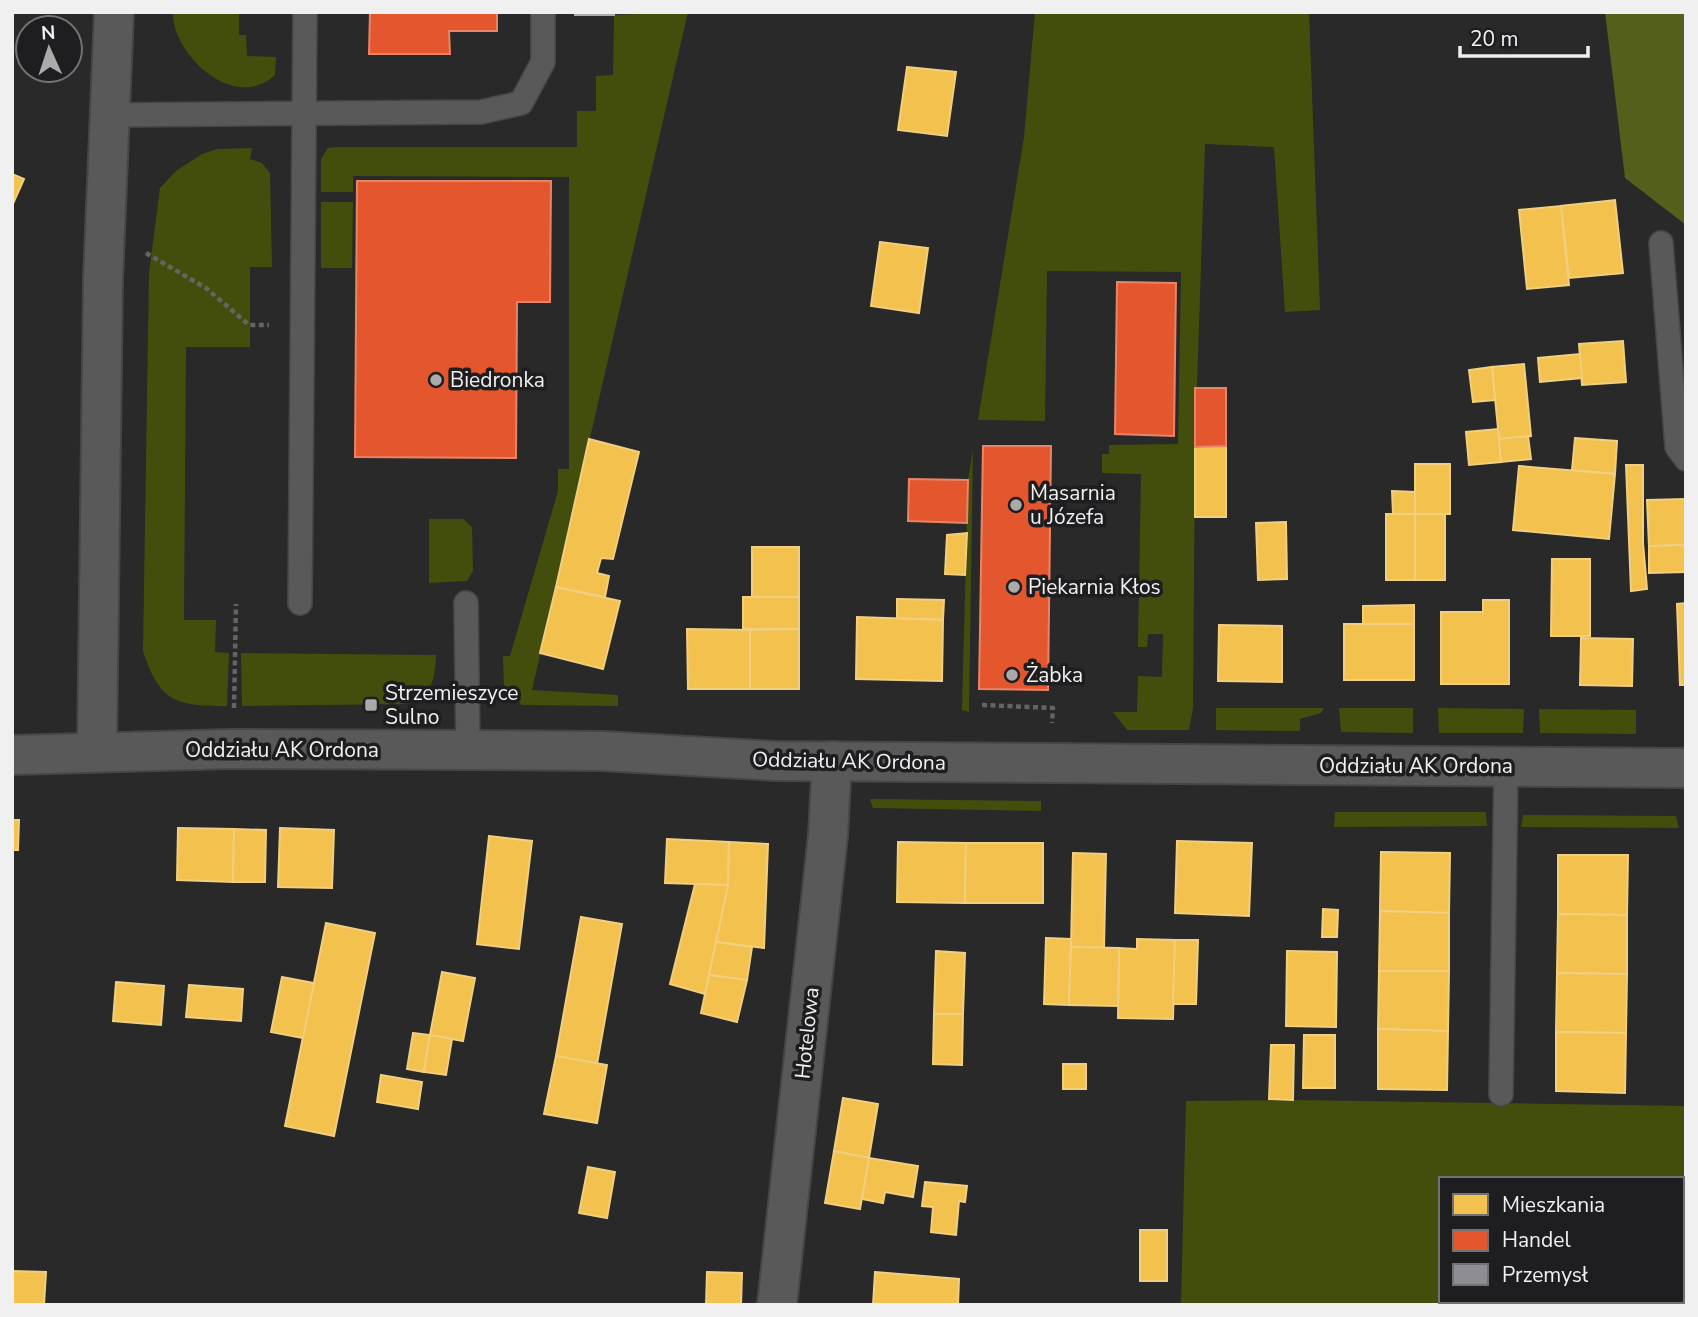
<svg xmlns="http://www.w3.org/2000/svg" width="1698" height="1317" viewBox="0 0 1698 1317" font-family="'Nunito Sans',sans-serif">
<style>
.green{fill:#444e0c;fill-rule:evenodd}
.forest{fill:#535f1a}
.homes{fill:#f2c14e;stroke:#f1cf7f;stroke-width:2}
.shops{fill:#e4572e;stroke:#e88568;stroke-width:2}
.industry{fill:#8d8d92;stroke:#ababae;stroke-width:2}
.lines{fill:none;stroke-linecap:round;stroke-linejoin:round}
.lane-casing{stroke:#464647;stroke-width:26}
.street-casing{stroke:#464647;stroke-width:42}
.secondary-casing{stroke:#464647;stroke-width:42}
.path{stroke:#646464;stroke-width:4.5;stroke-dasharray:5 3.5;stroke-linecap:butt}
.lane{stroke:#595959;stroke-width:23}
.street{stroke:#595959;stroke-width:38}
.secondary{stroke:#595959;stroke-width:38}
.poi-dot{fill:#aaaaab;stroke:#1e1e20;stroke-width:2.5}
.labels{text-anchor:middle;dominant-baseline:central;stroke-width:7;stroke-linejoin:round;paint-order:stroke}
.poi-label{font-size:21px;fill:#f0f0f1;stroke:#1e1e20;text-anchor:start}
.street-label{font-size:21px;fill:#f0f0f1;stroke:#1e1e20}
</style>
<rect width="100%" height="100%" fill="#292929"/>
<g class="green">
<path d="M173,12H239V35H246L247,56L276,57L275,75C235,113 172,55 173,12Z"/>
<path d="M688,12L532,690L618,695V706L522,705L504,688L503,656H510L558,491V469H569V177L353,176V192H321V159L328,148L336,147H577V111H596V76L613,75L614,15Z"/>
<path d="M1035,12H1309L1320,310L1285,312L1274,147L1205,144L1195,447L1193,708L1189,730H1127L1113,712H1137L1138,676L1162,677L1163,634H1148L1147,647H1138L1141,474L1102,473V454H1109V445L1178,444L1181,272L1047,271L1045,421L978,420L1024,137Z"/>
<path d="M252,148L250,159L262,163L270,173L272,267H250V347H186L184,620H216L215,652L229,653L227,706C175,706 160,702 143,651L149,273L160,188L176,171L202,154L217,149Z"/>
<path d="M321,202H353L352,268H321Z"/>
<path d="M973,450L969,712L962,710L968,480Z"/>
<path d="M429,519H463L472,527L473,571L467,581L429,583Z"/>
<path d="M241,653L436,655C435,680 432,696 406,704L242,706Z"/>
<path d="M1216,708H1324L1321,713L1300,719V731L1216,730Z"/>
<path d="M1339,708H1413V733L1341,732Z"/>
<path d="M1438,708L1524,709L1523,733H1439Z"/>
<path d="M1539,709L1636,710V734L1540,733Z"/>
<path d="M870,799L1041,801V811L873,808Z"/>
<path d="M1335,812H1486L1487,826L1334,827Z"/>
<path d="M1523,815L1676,816L1679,828L1521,827Z"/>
<path d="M1293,1100L1686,1106V1305H1181L1186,1101ZM1441,1179H1682V1301H1441Z"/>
</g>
<path class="forest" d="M1605,12H1686V225L1625,178Z"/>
<g class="homes">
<path d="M907,67L956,72L947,136L898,130Z"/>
<path d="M12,174L24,179L12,206Z"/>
<path d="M1615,200L1623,273L1569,278L1561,206Z"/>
<path d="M1561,206L1569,285L1527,289L1519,210Z"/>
<path d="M880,242L928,248L919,313L871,306Z"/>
<path d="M1623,341L1626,382L1582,385L1579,344Z"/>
<path d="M1580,354L1582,378L1540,382L1538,358Z"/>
<path d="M1524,364L1531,436L1499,439L1492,367Z"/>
<path d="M1492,367L1495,400L1473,402L1469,370Z"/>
<path d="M1498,429L1501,462L1469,465L1466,432Z"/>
<path d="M1528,436L1531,459L1501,462L1499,439Z"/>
<path d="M1575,438L1617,441L1615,474L1572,470Z"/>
<path d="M589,439L639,452L613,559L601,558L597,573L609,576L605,597L556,587Z"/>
<path d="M1226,446V517H1195V447Z"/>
<rect x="1415" y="464" width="35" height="50"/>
<path d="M1626,465H1643V543L1647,589L1631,591Z"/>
<path d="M1519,466L1615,474L1609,539L1513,530Z"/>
<path d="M1392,491L1415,492V514H1393Z"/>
<path d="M1686,499V545L1649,546L1647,500Z"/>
<rect x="1386" y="514" width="29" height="66"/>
<rect x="1415" y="514" width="30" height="66"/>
<path d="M1286,522L1287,579L1258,580L1256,523Z"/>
<path d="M967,533L965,575L945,574L947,535Z"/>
<path d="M1686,545V572L1649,573V546Z"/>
<rect x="752" y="547" width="47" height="50"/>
<path d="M1552,559H1590V636H1551Z"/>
<path d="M556,587L620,601L603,669L540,653Z"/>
<rect x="743" y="597" width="56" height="32"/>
<path d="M897,599L944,600L943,620L897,618Z"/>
<path d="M1483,600H1509V684H1441V612H1483Z"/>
<path d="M1686,603V685H1680L1677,604Z"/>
<path d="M1414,605V624H1363V606Z"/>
<path d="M857,617L943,620L942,681L856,679Z"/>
<rect x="1344" y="624" width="70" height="56"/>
<path d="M1219,625L1282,626V682L1218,681Z"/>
<path d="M687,629L750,630V689H688Z"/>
<path d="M799,629V689H750V630Z"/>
<path d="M1581,638L1633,639L1632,686L1580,685Z"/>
<path d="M12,820H19L18,850H12Z"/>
<path d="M178,828L234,829L233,882L177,880Z"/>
<path d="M280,828L334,830L332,888L278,887Z"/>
<path d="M234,829L266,830L265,882H233Z"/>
<path d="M489,836L532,841L519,949L477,944Z"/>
<path d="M667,839L729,842L728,885L665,883Z"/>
<path d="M1177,841L1252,843L1249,916L1175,913Z"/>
<path d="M729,842L768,844L764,948L716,942L728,885Z"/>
<path d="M898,842L966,843L965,903L897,902Z"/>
<path d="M966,843H1043V903H965Z"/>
<path d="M1381,852L1450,853L1449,913L1380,911Z"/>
<path d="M1073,853L1106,854L1104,948L1071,947Z"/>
<path d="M1558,855H1628L1627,915L1558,914Z"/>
<path d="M695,884L728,885L705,994L670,984Z"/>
<path d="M1323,909L1338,910L1337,937H1322Z"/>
<path d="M1380,911L1449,913V971H1379Z"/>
<path d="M1558,914L1627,915V974L1557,973Z"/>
<path d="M581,917L622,924L597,1064L556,1056Z"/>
<path d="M326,923L375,933L334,1136L285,1126Z"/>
<path d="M1046,938L1071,939L1069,1005L1044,1004Z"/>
<path d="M1137,939L1175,940L1173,1019L1118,1018L1119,948L1137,949Z"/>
<path d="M1175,940H1198L1196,1004H1173Z"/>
<path d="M716,942L752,947L747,980L709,975Z"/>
<path d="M1071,947L1119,948L1118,1006L1069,1005Z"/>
<path d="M936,951L965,953L963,1014H934Z"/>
<path d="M1287,951L1337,952L1336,1027L1286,1026Z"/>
<path d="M1379,971H1449L1448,1031L1378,1029Z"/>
<path d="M442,972L475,978L463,1041L430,1035Z"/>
<path d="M1557,973L1627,974L1626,1033L1556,1032Z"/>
<path d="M709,975L747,980L737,1022L701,1013Z"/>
<path d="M282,977L314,983L303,1038L271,1032Z"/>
<path d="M116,982L164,986L161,1025L113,1021Z"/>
<path d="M189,985L243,989L241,1021L186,1017Z"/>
<path d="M934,1014H963L962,1065L933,1064Z"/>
<path d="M1378,1029L1448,1031L1447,1090L1378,1089Z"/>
<path d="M1556,1032L1626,1033L1625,1093L1556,1091Z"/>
<path d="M413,1033L430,1035L424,1072L407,1069Z"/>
<path d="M430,1035L452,1039L446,1075L424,1072Z"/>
<path d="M1304,1035H1335V1088H1303Z"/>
<path d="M1271,1045H1294L1293,1100L1269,1099Z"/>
<path d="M556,1056L607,1065L597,1123L544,1114Z"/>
<rect x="1063" y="1064" width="23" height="25"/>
<path d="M381,1075L422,1082L418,1109L377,1102Z"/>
<path d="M843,1098L878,1104L869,1158L834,1151Z"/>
<path d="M834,1151L869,1158L860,1209L825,1203Z"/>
<path d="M869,1158L918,1166L913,1197L885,1192L883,1203L862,1199Z"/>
<path d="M588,1167L615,1172L607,1218L579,1213Z"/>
<path d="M925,1182L967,1186L965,1202L959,1201L956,1235L931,1232L933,1207L922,1206Z"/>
<rect x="1140" y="1230" width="27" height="51"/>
<path d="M12,1271L46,1272L44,1305H12Z"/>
<path d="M707,1272L742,1273L741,1305H706Z"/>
<path d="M875,1272L959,1279L958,1305H873Z"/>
</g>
<g class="shops">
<path d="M370,12H497V31H449L450,54H369Z"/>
<path d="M357,181H551L550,302H517L516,458L355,457Z"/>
<path d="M1117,282L1176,283L1174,436L1115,434Z"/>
<path d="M1195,388H1226V446L1195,447Z"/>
<path d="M983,446H1051L1048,690L979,689Z"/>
<path d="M909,479L968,480L967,523L908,521Z"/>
</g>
<rect class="industry" x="575" y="12" width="39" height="3"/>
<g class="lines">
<defs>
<g id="lane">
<path d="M112,115L481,112L521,103L543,62V12"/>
<path d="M1661,243L1677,447L1686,459"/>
<path d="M300,603L305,12"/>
<path d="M466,603L468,750"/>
<path d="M1501,1094L1506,767"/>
</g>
<g id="street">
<path d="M97,752L103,280L114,12"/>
<path d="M777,1305L828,835L832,761"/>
</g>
<path id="secondary" d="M12,755L230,749L468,750L602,751L776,761L1686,768"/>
</defs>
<use href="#lane" class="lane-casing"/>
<use href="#street" class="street-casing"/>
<use href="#secondary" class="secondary-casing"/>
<g class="path">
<path d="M146,253L206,288L249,325H269"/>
<path d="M982,705L1053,708L1052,723"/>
<path d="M234,708L236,604"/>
</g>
<use href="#lane" class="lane"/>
<use href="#street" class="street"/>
<use href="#secondary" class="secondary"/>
</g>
<g class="poi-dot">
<circle cx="436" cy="380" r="7"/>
<circle cx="1016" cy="505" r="7"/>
<circle cx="1014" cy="587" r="7"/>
<circle cx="1012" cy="675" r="7"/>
<rect x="364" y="698" width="14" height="14" rx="3.5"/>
</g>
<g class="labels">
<g class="poi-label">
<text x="450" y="380">Biedronka</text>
<text x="1030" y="493">Masarnia<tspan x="1030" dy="24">u Józefa</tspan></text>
<text x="1028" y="587">Piekarnia Kłos</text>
<text x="1026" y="675">Żabka</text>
<text x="385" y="693">Strzemieszyce<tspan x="385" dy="24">Sulno</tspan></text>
</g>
<g class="street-label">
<text x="282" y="750">Oddziału AK Ordona</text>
<text transform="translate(849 761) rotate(1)">Oddziału AK Ordona</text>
<text x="1416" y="766">Oddziału AK Ordona</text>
<text transform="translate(807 1033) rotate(-84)">Hotelowa</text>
</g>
</g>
<rect width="1698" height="1317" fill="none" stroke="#f0f0f1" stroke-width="28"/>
<rect x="1439" y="1177" width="245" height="126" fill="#1e1e20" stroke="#727274" stroke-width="2"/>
<rect x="1453" y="1194" width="35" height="21" fill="#f2c14e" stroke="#727274" stroke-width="2"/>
<text x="1502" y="1212" font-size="21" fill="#f0f0f1">Mieszkania</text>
<rect x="1453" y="1230" width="35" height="21" fill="#e4572e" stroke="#727274" stroke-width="2"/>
<text x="1502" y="1247" font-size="21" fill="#f0f0f1">Handel</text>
<rect x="1453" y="1264" width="35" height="21" fill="#8d8d92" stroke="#727274" stroke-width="2"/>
<text x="1502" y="1282" font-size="21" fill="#f0f0f1">Przemysł</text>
<g transform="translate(49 49) rotate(357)"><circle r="33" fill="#1e1e20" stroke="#727274" stroke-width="2"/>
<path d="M0-5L12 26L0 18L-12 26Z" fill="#aaaaab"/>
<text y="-10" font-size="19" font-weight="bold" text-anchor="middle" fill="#f0f0f1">N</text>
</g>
<path d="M1460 46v10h128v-10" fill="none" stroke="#f0f0f1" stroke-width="3.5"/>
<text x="1470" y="46" font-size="21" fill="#f0f0f1" stroke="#1e1e20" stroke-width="5" paint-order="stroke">20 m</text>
</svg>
